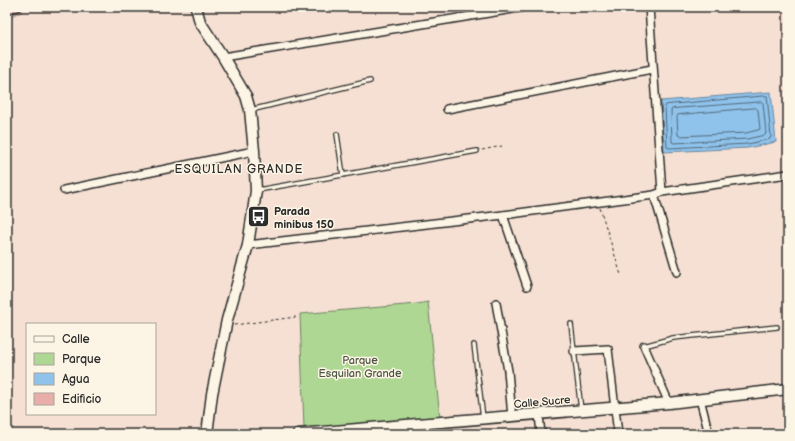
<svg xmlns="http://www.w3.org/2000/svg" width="795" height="441" viewBox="0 0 795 441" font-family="'Balsamiq Sans',sans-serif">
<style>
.green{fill:#aed794;stroke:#6c8160}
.water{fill:#8fc3ec;stroke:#67869f}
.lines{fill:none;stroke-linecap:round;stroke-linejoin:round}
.shore{stroke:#536878;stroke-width:1}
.building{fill:#e9aeaa;stroke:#2b2b2b;filter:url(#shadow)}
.lane-casing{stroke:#2b2b2b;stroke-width:6}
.street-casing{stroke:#2b2b2b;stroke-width:10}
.secondary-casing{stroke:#2b2b2b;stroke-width:13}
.path{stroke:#2b2b2b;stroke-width:1;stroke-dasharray:3 3;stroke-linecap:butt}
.lane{stroke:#fcf5e5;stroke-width:3.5}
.street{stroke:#fcf5e5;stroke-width:7}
.secondary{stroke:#fcf5e5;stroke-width:10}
.labels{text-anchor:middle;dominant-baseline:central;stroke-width:3;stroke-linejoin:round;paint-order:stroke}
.poi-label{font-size:11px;font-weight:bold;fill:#2b2b2b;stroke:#fcf5e5;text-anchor:start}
.park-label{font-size:11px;fill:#4c5645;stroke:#fcf5e5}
.street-label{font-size:11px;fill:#2b2b2b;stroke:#fcf5e5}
.neighbourhood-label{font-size:12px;letter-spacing:1px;fill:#2b2b2b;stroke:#fcf5e5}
</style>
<defs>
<filter id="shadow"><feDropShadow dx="1" dy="2" stdDeviation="0" flood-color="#0004"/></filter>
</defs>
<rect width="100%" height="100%" fill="#f6e0d3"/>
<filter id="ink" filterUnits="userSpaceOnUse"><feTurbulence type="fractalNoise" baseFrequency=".025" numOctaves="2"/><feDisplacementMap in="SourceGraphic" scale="8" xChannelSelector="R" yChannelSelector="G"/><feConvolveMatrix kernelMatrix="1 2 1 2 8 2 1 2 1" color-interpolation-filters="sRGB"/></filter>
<g filter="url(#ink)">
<path class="green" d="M428,302L440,418L304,429L300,314L417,304Z"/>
<path class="water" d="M771,92L776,142L748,148L664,152L661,101Z"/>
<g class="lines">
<g class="shore">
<path d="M767,96L771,137L770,139L748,144L669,148L667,147L665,107L666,105Z"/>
<path d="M762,102L763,103L766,133L765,135L747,139L674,143L672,142L671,111L672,109Z"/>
<path d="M756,108L758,110L760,129L758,130L746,133L680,136L678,135L677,117L678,115Z"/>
</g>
</g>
<path class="building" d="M7,7H20L21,10L7,15Z"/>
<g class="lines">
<defs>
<g id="lane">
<path d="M126,9L133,7"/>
<path d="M251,110L370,81"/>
<path d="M337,134L343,175"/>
<path d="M258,190L477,151"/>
<path d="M571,324L581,410"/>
<path d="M474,345L483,418"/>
<path d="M644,346L673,338L777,327"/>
</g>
<g id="street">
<path d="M649,7L662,192"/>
<path d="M223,57L525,7"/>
<path d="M447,109L652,69"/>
<path d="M64,190L254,151"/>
<path d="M654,195L677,272"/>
<path d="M503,215L527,286"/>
<path d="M248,245L503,215L654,195L662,192L788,174"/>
<path d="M496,303L508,371L512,417"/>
<path d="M644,346L669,403"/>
<path d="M574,351L608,349L618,434"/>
<path d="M700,399L709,434"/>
<path d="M539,415L541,434"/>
</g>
<g id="secondary">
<path d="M196,7L200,22L223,57L246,96L250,110L254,151L256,191L248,245L227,320L212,394L207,434"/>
<path d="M298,434L669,403L788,389"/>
</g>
</defs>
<use href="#lane" class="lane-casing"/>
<use href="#street" class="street-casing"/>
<use href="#secondary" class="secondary-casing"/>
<g class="path">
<path d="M482,150L502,146"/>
<path d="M600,208L621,275"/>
<path d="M234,325L296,317"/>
</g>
<use href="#lane" class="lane"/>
<use href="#street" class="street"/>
<use href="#secondary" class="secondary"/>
</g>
</g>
<defs>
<symbol id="bus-square" viewBox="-11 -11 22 22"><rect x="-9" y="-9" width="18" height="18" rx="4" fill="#2b2b2b" stroke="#fcf5e5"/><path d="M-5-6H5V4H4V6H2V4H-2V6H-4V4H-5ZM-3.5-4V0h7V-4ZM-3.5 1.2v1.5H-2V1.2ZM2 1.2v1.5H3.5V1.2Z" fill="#fff"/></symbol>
</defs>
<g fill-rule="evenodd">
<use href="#bus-square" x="246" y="204" width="25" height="25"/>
</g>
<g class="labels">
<g class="poi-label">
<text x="274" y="211">Parada<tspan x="274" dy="13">minibus 150</tspan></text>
</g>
<g class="park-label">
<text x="360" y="360">Parque<tspan x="360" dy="13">Esquilan Grande</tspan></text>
</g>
<g class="street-label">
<text transform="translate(542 402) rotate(-5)">Calle Sucre</text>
</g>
<g class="neighbourhood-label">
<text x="239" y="169">ESQUILAN GRANDE</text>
</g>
</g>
<rect width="795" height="441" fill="none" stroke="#fcf5e5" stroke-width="24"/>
<rect x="12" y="12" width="771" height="417" fill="none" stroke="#2b2b2b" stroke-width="1.5" filter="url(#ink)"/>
<rect x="26" y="323" width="130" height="92" fill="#fcf5e5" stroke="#a8a49b"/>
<rect x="34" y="336" width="20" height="6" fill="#fcf5e5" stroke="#a8a49b"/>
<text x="62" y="343" font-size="12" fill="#2b2b2b">Calle</text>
<rect x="34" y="353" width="20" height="12" fill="#aed794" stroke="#a8a49b"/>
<text x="62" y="363" font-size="12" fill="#2b2b2b">Parque</text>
<rect x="34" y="373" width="20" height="12" fill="#8fc3ec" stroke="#a8a49b"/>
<text x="62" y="383" font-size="12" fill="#2b2b2b">Agua</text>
<rect x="34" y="393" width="20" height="12" fill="#e9aeaa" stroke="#a8a49b"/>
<text x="62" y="403" font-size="12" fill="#2b2b2b">Edificio</text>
</svg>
